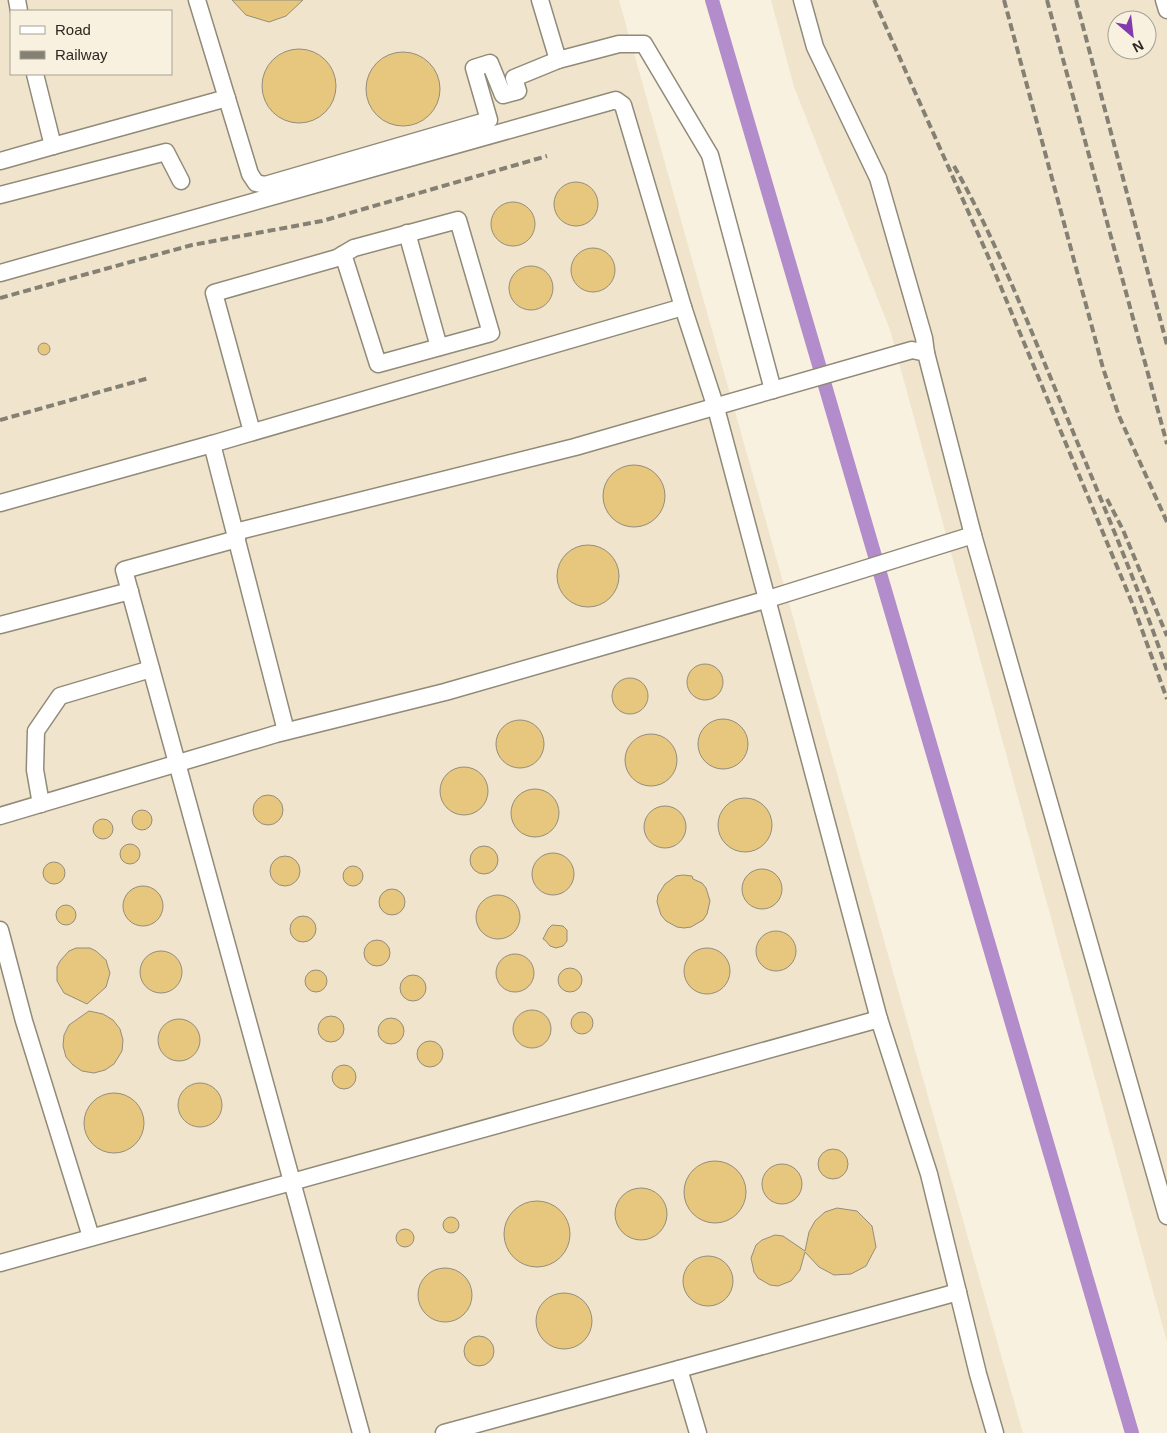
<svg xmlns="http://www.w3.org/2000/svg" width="1167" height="1433" viewBox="0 0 1167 1433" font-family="Helvetica,sans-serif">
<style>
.built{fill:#f0e5cc;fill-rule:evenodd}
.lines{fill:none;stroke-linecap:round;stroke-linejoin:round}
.canal{stroke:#b28ccb;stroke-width:14}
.building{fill:#e7c77d;stroke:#948d7d}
.minor-casing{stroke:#918a79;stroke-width:19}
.minor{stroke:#fff;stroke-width:16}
.rail{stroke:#858074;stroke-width:4;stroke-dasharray:8 4;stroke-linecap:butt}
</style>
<rect width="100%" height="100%" fill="#f9f1df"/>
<g class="built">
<path d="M0,0H619L1023,1433H0ZM11,11H171V74H11Z"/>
<path d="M771,0H1167V1342L890,330L794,87ZM1117,20H1147V50H1117Z"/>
</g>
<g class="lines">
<path class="canal" d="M712,0L1132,1433"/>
</g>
<g class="building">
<path d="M232,0H303L286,16L269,22L246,15Z"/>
<circle cx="299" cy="86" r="37"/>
<circle cx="403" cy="89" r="37"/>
<circle cx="576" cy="204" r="22"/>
<circle cx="513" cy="224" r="22"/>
<circle cx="593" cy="270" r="22"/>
<circle cx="531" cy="288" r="22"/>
<circle cx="44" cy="349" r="6"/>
<circle cx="634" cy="496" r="31"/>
<circle cx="588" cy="576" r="31"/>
<circle cx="705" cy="682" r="18"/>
<circle cx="630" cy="696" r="18"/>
<circle cx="723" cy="744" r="25"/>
<circle cx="520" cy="744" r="24"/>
<circle cx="651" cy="760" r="26"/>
<circle cx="464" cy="791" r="24"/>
<circle cx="535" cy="813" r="24"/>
<circle cx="268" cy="810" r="15"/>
<circle cx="745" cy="825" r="27"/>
<circle cx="665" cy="827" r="21"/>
<circle cx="142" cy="820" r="10"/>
<circle cx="103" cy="829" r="10"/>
<circle cx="130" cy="854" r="10"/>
<circle cx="484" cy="860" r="14"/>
<circle cx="553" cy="874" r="21"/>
<circle cx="285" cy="871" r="15"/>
<circle cx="54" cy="873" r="11"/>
<circle cx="353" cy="876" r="10"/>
<circle cx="762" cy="889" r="20"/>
<path d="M683,875L692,876L693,879L702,883L706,888L710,901L707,914L703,920L691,927L684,928L677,927L666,921L661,915L657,902L658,895L665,884L676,876Z"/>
<circle cx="143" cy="906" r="20"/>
<circle cx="392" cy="902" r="13"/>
<circle cx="498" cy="917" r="22"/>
<circle cx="66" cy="915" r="10"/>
<circle cx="303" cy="929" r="13"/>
<path d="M552,925L563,926L567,930V941L563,946L556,948L550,946L545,940L543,939L548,929Z"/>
<circle cx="776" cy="951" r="20"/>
<circle cx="377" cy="953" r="13"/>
<path d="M76,948H90L96,951L106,960L108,967L110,973L106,987L87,1004L64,993L57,981V967L60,961L69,951Z"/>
<circle cx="707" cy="971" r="23"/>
<circle cx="161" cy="972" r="21"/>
<circle cx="515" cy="973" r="19"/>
<circle cx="570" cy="980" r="12"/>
<circle cx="316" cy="981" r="11"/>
<circle cx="413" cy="988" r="13"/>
<circle cx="532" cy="1029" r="19"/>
<path d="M89,1011L103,1014L113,1020L120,1029L123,1040L122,1051L114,1064L105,1070L94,1073L82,1071L73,1065L66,1057L63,1046L64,1035L69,1025Z"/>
<circle cx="582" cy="1023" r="11"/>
<circle cx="331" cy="1029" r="13"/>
<circle cx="391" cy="1031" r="13"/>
<circle cx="179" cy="1040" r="21"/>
<circle cx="430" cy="1054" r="13"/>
<circle cx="344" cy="1077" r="12"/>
<circle cx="200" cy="1105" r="22"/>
<circle cx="114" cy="1123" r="30"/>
<circle cx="833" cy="1164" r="15"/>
<circle cx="715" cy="1192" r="31"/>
<circle cx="782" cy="1184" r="20"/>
<circle cx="641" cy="1214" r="26"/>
<circle cx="537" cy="1234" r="33"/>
<path d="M837,1208L857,1211L872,1226L876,1247L866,1266L851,1274L834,1275L819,1267L805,1252L800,1270L791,1281L778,1286L770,1285L758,1278L754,1272L751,1258L756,1245L762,1240L775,1235L783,1236L805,1251L809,1232L815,1221L825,1212Z"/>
<circle cx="451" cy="1225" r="8"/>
<circle cx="405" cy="1238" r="9"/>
<circle cx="708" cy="1281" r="25"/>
<circle cx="445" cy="1295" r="27"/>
<circle cx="564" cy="1321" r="28"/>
<circle cx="479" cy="1351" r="15"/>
</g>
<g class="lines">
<defs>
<g id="minor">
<path d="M17,0L19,11"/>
<path d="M197,0L250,174L256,183L265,185L489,120L474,68L490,63L503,95L518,91L514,78L558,60"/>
<path d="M540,0L558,60L619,44H644L710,155L773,390"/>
<path d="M802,0L815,47L878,178L924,338L926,353"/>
<path d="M1164,0L1167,10"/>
<path d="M35,74L53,146L227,98"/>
<path d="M0,161L53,146"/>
<path d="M0,195L166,152L181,181"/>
<path d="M407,233L439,347"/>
<path d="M0,273L616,100L623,105L683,307"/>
<path d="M252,432L214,293L337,258L354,248L458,220L491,333L378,364L343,254"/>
<path d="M212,444L683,307L716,408L879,1019"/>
<path d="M0,503L212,444L286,731"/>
<path d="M235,532L575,447L912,350L926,353L973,535L1167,1216"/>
<path d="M237,539L124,570L361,1433"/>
<path d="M0,625L130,591"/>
<path d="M41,804L35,770L36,731L60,696L151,669"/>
<path d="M0,816L276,734L445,692L765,600L973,535"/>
<path d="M0,930L24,1021L91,1237"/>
<path d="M0,1263L879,1019L929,1174L978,1374L995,1433"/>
<path d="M444,1433L679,1369"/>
<path d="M698,1433L679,1369L958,1292"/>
</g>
</defs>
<use href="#minor" class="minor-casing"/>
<use href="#minor" class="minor"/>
<g class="rail">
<path d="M874,0L988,256L1133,605L1167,699"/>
<path d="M1004,0L1103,368L1119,416L1167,522"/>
<path d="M1047,0L1167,444"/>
<path d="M1076,0L1167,345"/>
<path d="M954,166C996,240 1026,319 1059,398C1096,488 1135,578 1167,670"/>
<path d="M0,298L192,245L322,221L547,156"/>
<path d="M0,420L149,378"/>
<path d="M1107,499L1123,530L1167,636"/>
</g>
</g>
<rect x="10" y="10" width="162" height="65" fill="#f9f1df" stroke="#a7a193"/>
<rect x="20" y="26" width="25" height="8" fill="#ffffff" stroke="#a7a193"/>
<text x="55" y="35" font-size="15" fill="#2b2821">Road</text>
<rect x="20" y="51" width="25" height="8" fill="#858074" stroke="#a7a193"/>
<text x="55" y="60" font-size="15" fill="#2b2821">Railway</text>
<g transform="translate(1132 35) rotate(152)"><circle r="24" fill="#f9f1df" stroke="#a7a193"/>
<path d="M0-4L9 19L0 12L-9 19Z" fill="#843aac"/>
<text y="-8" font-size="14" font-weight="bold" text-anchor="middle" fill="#2b2821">N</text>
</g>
</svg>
